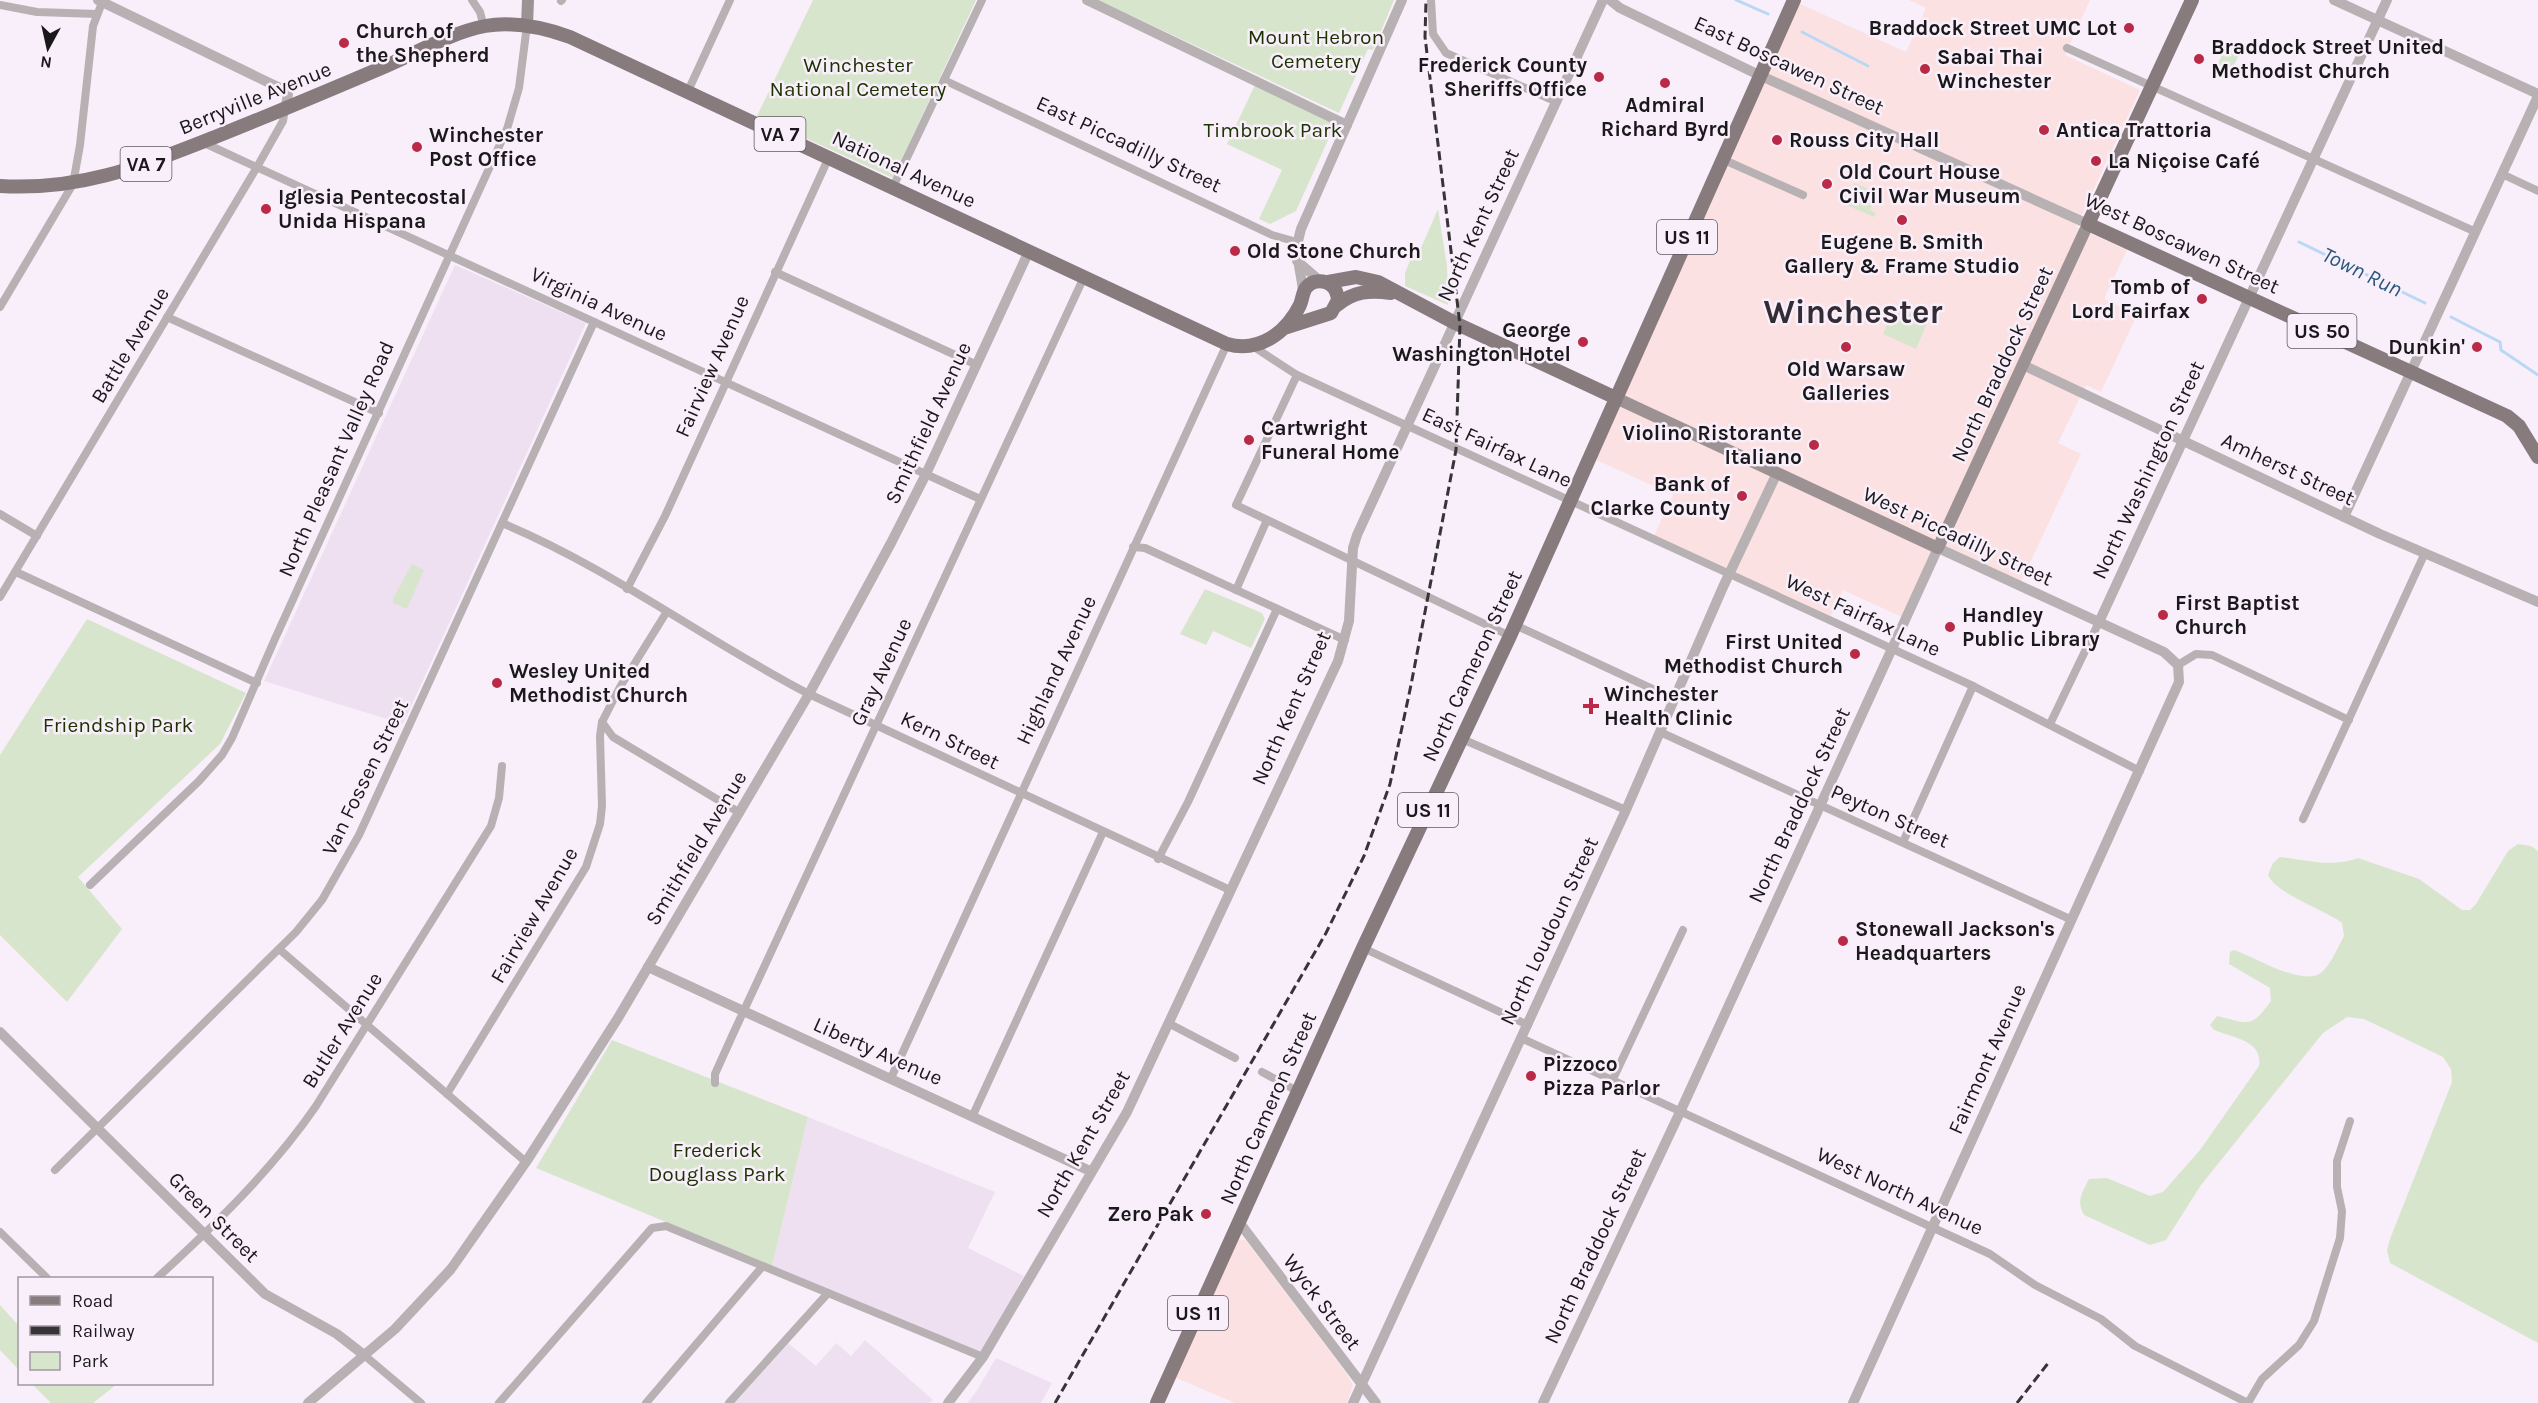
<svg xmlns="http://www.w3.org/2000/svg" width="2538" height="1403" viewBox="0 0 2538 1403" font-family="Karla,sans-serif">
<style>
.commercial{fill:#fce1e2}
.built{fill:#efe0f1}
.green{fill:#d8e5cd}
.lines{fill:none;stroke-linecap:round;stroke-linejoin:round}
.stream{stroke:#bad8f5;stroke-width:3}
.minor{stroke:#b8b1b3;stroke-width:8}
.tertiary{stroke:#b8b1b3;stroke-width:10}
.secondary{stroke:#9c9294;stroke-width:12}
.primary{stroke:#887b7d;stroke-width:14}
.rail{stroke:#373438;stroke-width:3;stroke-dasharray:9 4.5;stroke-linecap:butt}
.poi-dot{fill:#ba2946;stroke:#f8effa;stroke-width:2}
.labels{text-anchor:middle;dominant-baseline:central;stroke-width:5;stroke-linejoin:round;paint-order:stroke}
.shield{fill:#f8effa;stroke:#5d585f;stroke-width:1.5}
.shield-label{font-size:20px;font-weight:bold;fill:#1b181c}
.poi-label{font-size:21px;font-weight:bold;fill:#1b181c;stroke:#f8effa;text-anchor:start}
.park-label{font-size:21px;fill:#1c3200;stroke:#f8effa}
.street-label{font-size:21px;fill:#1b181c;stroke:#f8effa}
.water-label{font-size:22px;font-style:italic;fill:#2a577e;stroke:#f8effa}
.town-label{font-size:33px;font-weight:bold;fill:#342c35;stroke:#f8effa}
</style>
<rect width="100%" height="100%" fill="#f8effa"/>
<g class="commercial">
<path d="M1909,0H2090L2065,55L2140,90L2076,227L2127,250L2104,299L2137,315L2101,392L2086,385L2058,443L2081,454L2021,582L1937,542L1902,617L1843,590L1831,616L1654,536L1673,495L1592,458L1798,3L1906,52L1926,8Z"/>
<path d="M1237,1240H1246L1346,1373L1353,1385L1347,1403H1235L1174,1377Z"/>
</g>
<g class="built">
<path d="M455,265L586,323L403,724L264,681Z"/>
<path d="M808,1117L995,1192L968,1248L1024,1276L982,1352L772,1266Z"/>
<path d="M865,1340L933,1400L930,1403H735L788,1343L816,1366L836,1343L851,1356Z"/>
<path d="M996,1358L1052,1383L1041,1403H967L976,1392Z"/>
</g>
<g class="green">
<path d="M813,0H976L893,178L757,116Z"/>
<path d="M1098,0H1394L1373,50L1368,49L1339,113Z"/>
<path d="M2228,43L2242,49L2227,79L2216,74L2219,68L2216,67Z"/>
<path d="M1255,85L1330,121L1333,129L1296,211L1270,224L1259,219L1282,170L1227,144Z"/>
<path d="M1854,183L1883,195L1880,203L1874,201L1870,210L1876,213L1874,217L1844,204Z"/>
<path d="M1438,209L1447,266L1448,305L1405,286V273L1416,246L1421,248Z"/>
<path d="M1895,307L1928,321L1916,349L1883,334Z"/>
<path d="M412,564L424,570L407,609L393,603V598Z"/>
<path d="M1205,589L1262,613L1265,619L1251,648L1213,631L1206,645L1180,634Z"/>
<path d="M87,619L246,693L220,744L78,877L122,929L67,1002L0,935V755Z"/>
<path d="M2518,844L2531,846L2538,851V1343L2390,1263L2387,1250L2390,1239L2452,1082L2451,1069L2443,1057L2364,1019L2347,1017L2323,1033L2201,1185L2166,1240L2150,1245L2084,1215C2076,1201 2082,1193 2089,1179L2107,1178L2150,1196L2163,1192L2200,1150L2259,1066C2263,1040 2233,1038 2214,1030L2210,1025L2217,1016C2248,1023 2250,1030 2271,1001L2270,988L2229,964L2230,952L2234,950C2255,957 2304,988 2322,972C2331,964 2338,947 2344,936L2342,923C2323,909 2278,895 2268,875L2273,863L2280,857C2308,860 2332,868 2358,858L2419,879L2462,910H2470L2476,904L2508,851Z"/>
<path d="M612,1040L808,1117L772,1266L536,1168Z"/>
<path d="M0,1305L19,1326V1370L0,1350Z"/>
<path d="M32,1384H117L93,1403H51Z"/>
</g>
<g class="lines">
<g class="stream">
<path d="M1736,0L1768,14"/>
<path d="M1802,32L1868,66"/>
<path d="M2299,242L2425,303"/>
<path d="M2451,317L2500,342L2501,350L2538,375"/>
</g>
<g class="minor">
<path d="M472,0L480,12L484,27"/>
<path d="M1431,0L1433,34L1446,53L1557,102"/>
<path d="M561,1L562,0"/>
<path d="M0,5L37,12L97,14"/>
<path d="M2067,48L2476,232"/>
<path d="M944,80L1272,235L1297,242"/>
<path d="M688,91L730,0"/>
<path d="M202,142L980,499"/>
<path d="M1722,159L1803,195"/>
<path d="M2502,174L2538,191"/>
<path d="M893,187L982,0"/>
<path d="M775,272L977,365"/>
<path d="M0,307L73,184L80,145L93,26L103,0"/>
<path d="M167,317L379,413"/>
<path d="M1254,347L1297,375L1973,686L2140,771"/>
<path d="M1297,375L1236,505L1510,636"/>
<path d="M0,514L37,536"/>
<path d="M502,523C610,568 705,640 809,694L1230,890"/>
<path d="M1133,547L1145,548L1345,640"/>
<path d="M16,572L257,683"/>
<path d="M627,589L665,516L829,157"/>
<path d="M1236,590L1267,520"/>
<path d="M0,597L257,167L283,121L285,109"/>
<path d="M1515,625L1674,699"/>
<path d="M2178,665L2196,654L2212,655L2349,720"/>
<path d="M602,722L613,737L740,813"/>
<path d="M2050,724L2099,622"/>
<path d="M1660,732L2072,920"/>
<path d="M1462,739L1626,810"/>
<path d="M2303,819L2424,555"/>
<path d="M1903,842L1973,686"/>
<path d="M1158,859L1188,802L1277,609"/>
<path d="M90,885L199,781L222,755L232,738L274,641L507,129L519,88L527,25"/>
<path d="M1363,948L1528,1025"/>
<path d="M279,949L526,1162"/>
<path d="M1170,1024L1235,1058"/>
<path d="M1521,1038L1990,1254L2035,1285L2101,1319L2135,1346L2248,1403L2262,1379L2299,1345L2314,1321L2340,1238L2342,1211L2337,1187V1161L2350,1121"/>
<path d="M1262,1072L1299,1092"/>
<path d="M891,1078L1227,344"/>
<path d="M1613,1079L1683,930"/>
<path d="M715,1083V1074L733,1034L1084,277"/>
<path d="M447,1094L586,867L600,824L602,806L600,736L602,722L620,687L666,613"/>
<path d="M973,1115L1103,832"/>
<path d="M55,1170L296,932L322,900L359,835L594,322"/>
<path d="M0,1232L47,1278"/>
<path d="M157,1278C214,1226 272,1170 316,1106L491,826L499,798L502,766"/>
<path d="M364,1355L421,1403"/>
<path d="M499,1403L652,1228L666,1226L983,1357"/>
<path d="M646,1403L762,1267"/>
<path d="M729,1403L828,1293"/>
</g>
<g class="tertiary">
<path d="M98,0L282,89L288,95L285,109"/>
<path d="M1087,0L1347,125"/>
<path d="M1610,0L1620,8L1759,75L2088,224"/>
<path d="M2334,0L2538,94"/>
<path d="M1297,261L1319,280"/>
<path d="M1303,292C1301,268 1293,254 1301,229L1402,0"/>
<path d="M2023,365L2380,534L2538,602"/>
<path d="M2344,517L2538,96"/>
<path d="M2099,622L2387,0"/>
<path d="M648,967L1090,1171"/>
<path d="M0,1032L265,1294L337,1334L364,1355"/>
<path d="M1239,1222L1376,1403"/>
<path d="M308,1403L395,1329L451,1269L526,1162L618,1018L809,694L891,543L926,474L1029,251"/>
<path d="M948,1403L983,1357L1127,1112L1338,661L1349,621L1353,548L1357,535L1603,0"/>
<path d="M1353,1403L1626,810L1723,587L1777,473"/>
<path d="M1543,1403L1681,1110L1938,548L2164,652L2178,665L2179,682L1853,1403"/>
</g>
<g class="secondary">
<path d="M527,25L528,0"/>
<path d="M1616,398L1938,548L2088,224"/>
</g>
<g class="primary">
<path d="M2192,0L2088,224L2507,416L2519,426L2538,457"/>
<path d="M0,186C81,191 141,166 215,137C270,115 325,92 379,69C413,55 449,33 485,26C514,21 542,27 570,37L1227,344C1259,353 1286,333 1300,305C1304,295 1302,287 1314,282C1327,279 1337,286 1338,300L1331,313L1284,328"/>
<path d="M1328,282L1356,277L1378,282L1455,323L1616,398"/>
<path d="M1337,305C1354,291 1370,290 1391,293"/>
<path d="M1157,1403L1363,948L1510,636L1794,0"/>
</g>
<g class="rail">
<path d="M1055,1403L1326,933L1364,856L1390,784L1411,685L1456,450L1460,325L1425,37L1426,0"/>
<path d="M2017,1403L2049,1362"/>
</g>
</g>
<g class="poi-dot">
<circle cx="2129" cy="28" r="6"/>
<circle cx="344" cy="43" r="6"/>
<circle cx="2199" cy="59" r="6"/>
<circle cx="1925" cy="69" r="6"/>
<circle cx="1599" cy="77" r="6"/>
<circle cx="1665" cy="83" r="6"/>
<circle cx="2044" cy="130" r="6"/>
<circle cx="1777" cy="140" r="6"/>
<circle cx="417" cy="147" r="6"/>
<circle cx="2096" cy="161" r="6"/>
<circle cx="1827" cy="184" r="6"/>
<circle cx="266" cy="209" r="6"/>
<circle cx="1902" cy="220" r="6"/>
<circle cx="1235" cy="251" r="6"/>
<circle cx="2202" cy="299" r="6"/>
<circle cx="1583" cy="342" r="6"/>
<circle cx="1846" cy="347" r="6"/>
<circle cx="2477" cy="347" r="6"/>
<circle cx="1249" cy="440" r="6"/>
<circle cx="1814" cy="445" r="6"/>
<circle cx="1742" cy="496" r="6"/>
<circle cx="2163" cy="615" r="6"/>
<circle cx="1950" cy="627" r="6"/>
<circle cx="1855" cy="654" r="6"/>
<circle cx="497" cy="683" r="6"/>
<path d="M1588 697h6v6h6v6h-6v6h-6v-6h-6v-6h6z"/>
<circle cx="1843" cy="941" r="6"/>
<circle cx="1531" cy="1076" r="6"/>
<circle cx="1206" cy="1214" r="6"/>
</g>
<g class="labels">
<g class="shield">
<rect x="754.5" y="117" width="51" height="34" rx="4.5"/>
<rect x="120.5" y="147" width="51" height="34" rx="4.5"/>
<rect x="1657" y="220" width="60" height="34" rx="4.5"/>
<rect x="2287.5" y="314" width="69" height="34" rx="4.5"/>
<rect x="1398" y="793" width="60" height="34" rx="4.5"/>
<rect x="1168" y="1296" width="60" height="34" rx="4.5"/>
</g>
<g class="shield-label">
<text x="780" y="134">VA 7</text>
<text x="146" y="164">VA 7</text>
<text x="1687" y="237">US 11</text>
<text x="2322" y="331">US 50</text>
<text x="1428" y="810">US 11</text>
<text x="1198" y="1313">US 11</text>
</g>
<g class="poi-label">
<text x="2117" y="28" text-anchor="end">Braddock Street UMC Lot</text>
<text x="356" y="31">Church of<tspan x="356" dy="24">the Shepherd</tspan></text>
<text x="2211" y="47">Braddock Street United<tspan x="2211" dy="24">Methodist Church</tspan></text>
<text x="1937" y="57">Sabai Thai<tspan x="1937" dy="24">Winchester</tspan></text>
<text x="1587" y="65" text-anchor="end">Frederick County<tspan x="1587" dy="24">Sheriffs Office</tspan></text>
<text x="1665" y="105" text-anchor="middle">Admiral<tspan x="1665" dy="24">Richard Byrd</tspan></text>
<text x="2056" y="130">Antica Trattoria</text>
<text x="429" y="135">Winchester<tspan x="429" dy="24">Post Office</tspan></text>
<text x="1789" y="140">Rouss City Hall</text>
<text x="2108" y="161">La Niçoise Café</text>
<text x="1839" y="172">Old Court House<tspan x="1839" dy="24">Civil War Museum</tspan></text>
<text x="278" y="197">Iglesia Pentecostal<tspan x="278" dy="24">Unida Hispana</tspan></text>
<text x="1902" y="242" text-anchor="middle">Eugene B. Smith<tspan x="1902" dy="24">Gallery &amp; Frame Studio</tspan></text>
<text x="1247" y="251">Old Stone Church</text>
<text x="2190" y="287" text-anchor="end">Tomb of<tspan x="2190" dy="24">Lord Fairfax</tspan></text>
<text x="1571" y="330" text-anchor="end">George<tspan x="1571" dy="24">Washington Hotel</tspan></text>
<text x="2465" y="347" text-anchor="end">Dunkin'</text>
<text x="1846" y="369" text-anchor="middle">Old Warsaw<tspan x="1846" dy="24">Galleries</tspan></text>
<text x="1261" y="428">Cartwright<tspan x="1261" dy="24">Funeral Home</tspan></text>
<text x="1802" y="433" text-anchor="end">Violino Ristorante<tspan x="1802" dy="24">Italiano</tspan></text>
<text x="1730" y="484" text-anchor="end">Bank of<tspan x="1730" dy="24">Clarke County</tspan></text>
<text x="2175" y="603">First Baptist<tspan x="2175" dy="24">Church</tspan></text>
<text x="1962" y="615">Handley<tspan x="1962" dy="24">Public Library</tspan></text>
<text x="1843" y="642" text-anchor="end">First United<tspan x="1843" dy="24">Methodist Church</tspan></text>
<text x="509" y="671">Wesley United<tspan x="509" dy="24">Methodist Church</tspan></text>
<text x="1604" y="694">Winchester<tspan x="1604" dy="24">Health Clinic</tspan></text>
<text x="1855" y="929">Stonewall Jackson's<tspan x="1855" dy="24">Headquarters</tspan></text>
<text x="1543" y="1064">Pizzoco<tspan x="1543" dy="24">Pizza Parlor</tspan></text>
<text x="1194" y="1214" text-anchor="end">Zero Pak</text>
</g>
<g class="park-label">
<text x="1316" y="37">Mount Hebron<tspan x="1316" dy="24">Cemetery</tspan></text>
<text x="858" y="65">Winchester<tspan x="858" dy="24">National Cemetery</tspan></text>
<text x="1273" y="130">Timbrook Park</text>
<text x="118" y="725">Friendship Park</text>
<text x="717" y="1150">Frederick<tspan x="717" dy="24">Douglass Park</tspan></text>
</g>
<g class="street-label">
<text transform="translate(1789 65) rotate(25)">East Boscawen Street</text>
<text transform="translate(255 98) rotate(-22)">Berryville Avenue</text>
<text transform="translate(1129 144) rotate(25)">East Piccadilly Street</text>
<text transform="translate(904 169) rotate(25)">National Avenue</text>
<text transform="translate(1478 225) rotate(-65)">North Kent Street</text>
<text transform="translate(2182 243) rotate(25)">West Boscawen Street</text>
<text transform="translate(599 304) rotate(25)">Virginia Avenue</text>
<text transform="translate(130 345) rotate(-59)">Battle Avenue</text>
<text transform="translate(2002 364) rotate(-65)">North Braddock Street</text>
<text transform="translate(712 366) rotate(-66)">Fairview Avenue</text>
<text transform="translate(928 423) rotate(-65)">Smithfield Avenue</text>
<text transform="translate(1497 447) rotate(25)">East Fairfax Lane</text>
<text transform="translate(336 459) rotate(-66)">North Pleasant Valley Road</text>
<text transform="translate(2288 469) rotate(25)">Amherst Street</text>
<text transform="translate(2148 470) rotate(-65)">North Washington Street</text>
<text transform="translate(1958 536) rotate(25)">West Piccadilly Street</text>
<text transform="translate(1863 615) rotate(25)">West Fairfax Lane</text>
<text transform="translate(1472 666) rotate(-65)">North Cameron Street</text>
<text transform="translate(1056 670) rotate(-65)">Highland Avenue</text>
<text transform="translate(881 672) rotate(-65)">Gray Avenue</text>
<text transform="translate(1291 708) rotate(-66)">North Kent Street</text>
<text transform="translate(950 740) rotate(26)">Kern Street</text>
<text transform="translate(365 777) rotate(-64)">Van Fossen Street</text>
<text transform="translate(1799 805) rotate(-65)">North Braddock Street</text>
<text transform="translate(1890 816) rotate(24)">Peyton Street</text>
<text transform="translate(696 848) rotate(-59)">Smithfield Avenue</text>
<text transform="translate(534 915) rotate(-60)">Fairview Avenue</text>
<text transform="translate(1549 931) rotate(-65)">North Loudoun Street</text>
<text transform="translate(342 1030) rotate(-58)">Butler Avenue</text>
<text transform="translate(878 1051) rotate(24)">Liberty Avenue</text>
<text transform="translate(1987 1059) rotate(-66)">Fairmont Avenue</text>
<text transform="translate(1268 1108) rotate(-66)">North Cameron Street</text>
<text transform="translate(1083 1144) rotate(-60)">North Kent Street</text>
<text transform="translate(1900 1191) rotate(25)">West North Avenue</text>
<text transform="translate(214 1217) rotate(45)">Green Street</text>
<text transform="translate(1595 1246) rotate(-65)">North Braddock Street</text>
<text transform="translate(1322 1302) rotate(53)">Wyck Street</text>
</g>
<g class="water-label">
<text transform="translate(2362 272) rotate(26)">Town Run</text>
</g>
<g class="town-label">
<text x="1853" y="312">Winchester</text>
</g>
</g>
<rect x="18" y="1277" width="195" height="108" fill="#f8effa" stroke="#a099a1" stroke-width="1.5"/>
<rect x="30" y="1296" width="30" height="9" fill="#887b7d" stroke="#a099a1" stroke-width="1.5"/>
<text x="72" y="1307" font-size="18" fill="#1b181c">Road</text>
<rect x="30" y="1326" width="30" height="9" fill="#373438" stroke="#a099a1" stroke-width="1.5"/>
<text x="72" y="1337" font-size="18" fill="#1b181c">Railway</text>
<rect x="30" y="1352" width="30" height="18" fill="#d8e5cd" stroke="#a099a1" stroke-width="1.5"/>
<text x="72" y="1367" font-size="18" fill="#1b181c">Park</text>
<g transform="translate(48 48) rotate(188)" stroke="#f8effa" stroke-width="4.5" paint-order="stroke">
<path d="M0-4.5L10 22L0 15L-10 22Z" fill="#1b181c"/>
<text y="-9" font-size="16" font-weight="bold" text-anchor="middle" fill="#1b181c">N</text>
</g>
</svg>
